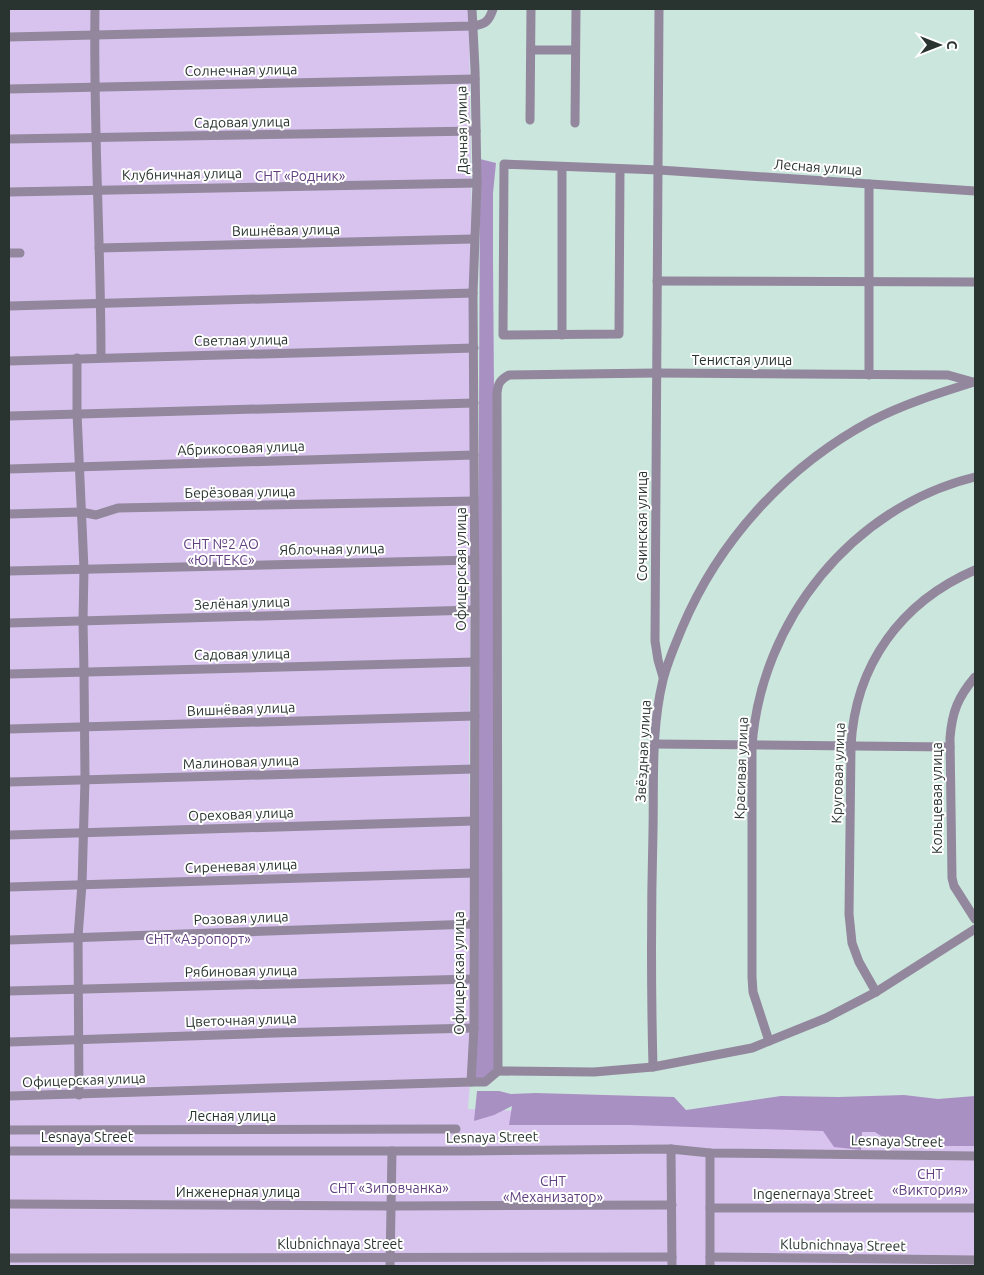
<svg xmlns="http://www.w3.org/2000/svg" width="984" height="1275" viewBox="0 0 984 1275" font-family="Ubuntu,sans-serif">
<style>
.green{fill:#d8c3ee}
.forest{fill:#a990c2}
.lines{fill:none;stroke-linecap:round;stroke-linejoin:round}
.minor{stroke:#92879d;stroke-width:9}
.labels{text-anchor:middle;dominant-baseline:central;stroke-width:4;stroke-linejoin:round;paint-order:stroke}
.street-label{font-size:14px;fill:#293430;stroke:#fff}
.park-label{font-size:14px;fill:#634181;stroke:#fff}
</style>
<rect width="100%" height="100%" fill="#cbe6dc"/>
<path class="green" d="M9,9H469L473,352L469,759L474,1028L468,1109L975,1128V1266H9Z"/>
<g class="forest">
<path d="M480,159L496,163L493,193V259L494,390L496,1077L475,1081L477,935Z"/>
<path d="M477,1091H499L511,1094L536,1093L674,1097L686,1110L781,1096L838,1097L904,1095L938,1099L975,1096V1146H896L875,1132H862L861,1150L834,1147L823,1131L629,1125H509L512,1106L494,1115L474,1121Z"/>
</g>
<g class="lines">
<g class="minor">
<path d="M95,9C93,125 101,241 101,357"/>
<path d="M659,9L655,641L658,660L663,677"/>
<path d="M9,37L473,26C486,24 489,21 493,9"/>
<path d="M531,50H575"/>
<path d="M9,89L475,79"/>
<path d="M530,120L531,9"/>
<path d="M575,123L576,9"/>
<path d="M9,139L476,131"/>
<path d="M562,168V335"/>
<path d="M620,170L619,334L503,335L504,164L659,170L975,191"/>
<path d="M9,192L477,183"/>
<path d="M99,248L473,239"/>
<path d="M9,253H20"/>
<path d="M657,281L975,282"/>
<path d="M9,306L473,293"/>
<path d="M77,358V413L84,569L83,621L84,672L85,780L82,884L78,937L79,1095"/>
<path d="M9,361L474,348"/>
<path d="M869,375V184"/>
<path d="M9,416L474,403"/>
<path d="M9,469L474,455"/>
<path d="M9,514L81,512L96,515L118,508L474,501"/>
<path d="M9,571L475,560"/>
<path d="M9,623L475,610"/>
<path d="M9,674L475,662"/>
<path d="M975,677C958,697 952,712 950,738L952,878L954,886L975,919"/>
<path d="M9,729L475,716"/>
<path d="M654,744L950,747"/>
<path d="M9,782L474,769"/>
<path d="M9,835L474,821"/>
<path d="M9,887L473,873"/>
<path d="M9,940L474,924"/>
<path d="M9,991L473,979"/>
<path d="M876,992L859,962L852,943L849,914L851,746C855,665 901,602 975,570"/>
<path d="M769,1041L753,992L752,977V746C761,621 852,507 975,477"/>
<path d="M9,1042L275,1033L474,1028"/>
<path d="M653,1067C651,989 651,910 653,831C654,781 651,729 663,680C667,663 675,645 682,628C719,540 787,466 871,421C904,404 939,393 974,382"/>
<path d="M498,1071L594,1072L653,1067L752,1048L826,1018L876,992L975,929"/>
<path d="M471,1082H485L498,1071L497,393C498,383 500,380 509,375L656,373L948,375L973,382"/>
<path d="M9,1096L471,1082L474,1028L475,610L473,293L477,183L475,69L472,9"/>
<path d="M9,1130L456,1129"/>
<path d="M671,1149L672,1266"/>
<path d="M9,1151H466L671,1149L710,1153L975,1156"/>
<path d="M710,1153V1266"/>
<path d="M9,1204L391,1206L672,1205"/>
<path d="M710,1208H975"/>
<path d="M710,1257L975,1260"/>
<path d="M9,1258L672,1257"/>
<path d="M390,1266L392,1151"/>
</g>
</g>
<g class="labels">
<g class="street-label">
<text transform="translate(241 70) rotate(-1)">Солнечная улица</text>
<text transform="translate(242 122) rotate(-1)">Садовая улица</text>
<text transform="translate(462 130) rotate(-91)">Дачная улица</text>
<text transform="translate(818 167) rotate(4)">Лесная улица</text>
<text transform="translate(182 174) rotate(-1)">Клубничная улица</text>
<text transform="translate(286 230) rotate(-1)">Вишнёвая улица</text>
<text transform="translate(241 340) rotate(-1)">Светлая улица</text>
<text x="742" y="360">Тенистая улица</text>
<text transform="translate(241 448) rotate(-2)">Абрикосовая улица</text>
<text transform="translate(240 492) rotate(-1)">Берёзовая улица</text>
<text transform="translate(642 526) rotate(-90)">Сочинская улица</text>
<text transform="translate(332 549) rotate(-1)">Яблочная улица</text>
<text transform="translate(461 569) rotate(-90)">Офицерская улица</text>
<text transform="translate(242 603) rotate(-2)">Зелёная улица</text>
<text transform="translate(242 654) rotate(-1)">Садовая улица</text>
<text transform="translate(241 709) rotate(-2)">Вишнёвая улица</text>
<text transform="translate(643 751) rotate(-87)">Звёздная улица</text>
<text transform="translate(241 762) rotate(-2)">Малиновая улица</text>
<text transform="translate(741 768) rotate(-88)">Красивая улица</text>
<text transform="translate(838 773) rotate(-88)">Круговая улица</text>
<text transform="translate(937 798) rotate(-90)">Кольцевая улица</text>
<text transform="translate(241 814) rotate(-2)">Ореховая улица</text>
<text transform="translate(241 866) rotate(-2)">Сиреневая улица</text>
<text transform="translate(241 918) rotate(-2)">Розовая улица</text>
<text transform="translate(241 971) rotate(-1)">Рябиновая улица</text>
<text transform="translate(459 973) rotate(-90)">Офицерская улица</text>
<text transform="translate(241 1020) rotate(-2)">Цветочная улица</text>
<text transform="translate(84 1080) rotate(-2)">Офицерская улица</text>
<text x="232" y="1116">Лесная улица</text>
<text x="87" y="1137">Lesnaya Street</text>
<text transform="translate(492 1137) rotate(-1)">Lesnaya Street</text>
<text transform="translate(897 1141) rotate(1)">Lesnaya Street</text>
<text x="238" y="1192">Инженерная улица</text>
<text x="813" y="1194">Ingenernaya Street</text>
<text x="340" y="1244">Klubnichnaya Street</text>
<text transform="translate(843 1245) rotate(1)">Klubnichnaya Street</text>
</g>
<g class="park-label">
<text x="300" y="176">СНТ «Родник»</text>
<text x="221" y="544">СНТ №2 АО<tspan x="221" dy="16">«ЮГТЕКС»</tspan></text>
<text x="198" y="939">СНТ «Аэропорт»</text>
<text x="930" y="1174">СНТ<tspan x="930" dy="16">«Виктория»</tspan></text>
<text x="553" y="1181">СНТ<tspan x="553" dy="16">«Механизатор»</tspan></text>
<text x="389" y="1188">СНТ «Зиповчанка»</text>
</g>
</g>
<rect width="984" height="1275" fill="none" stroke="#293430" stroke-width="20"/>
<g transform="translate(939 45) rotate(90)" stroke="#ffffff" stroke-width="4" paint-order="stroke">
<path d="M0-4L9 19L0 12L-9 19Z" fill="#293430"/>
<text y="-8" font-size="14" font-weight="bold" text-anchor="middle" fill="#293430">С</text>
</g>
</svg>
